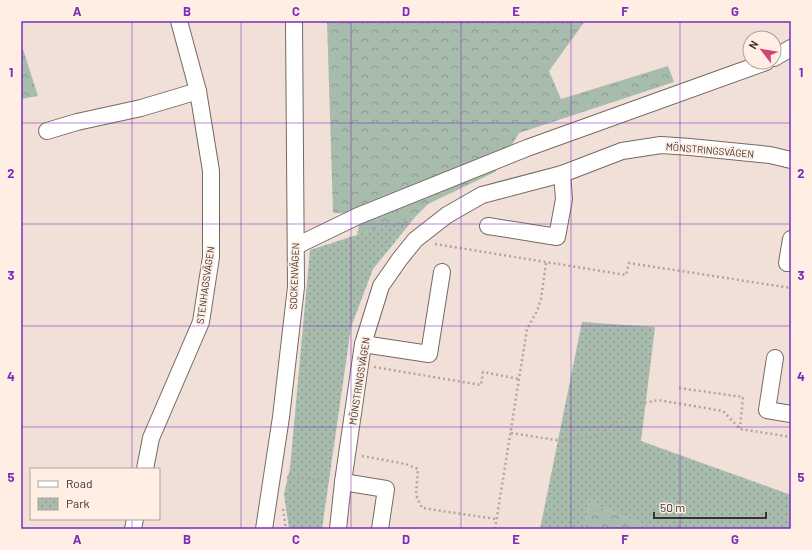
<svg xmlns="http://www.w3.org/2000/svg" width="812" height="550" viewBox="0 0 812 550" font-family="Barlow,sans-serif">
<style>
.forest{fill:url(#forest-crowns)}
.park{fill:url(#park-dots)}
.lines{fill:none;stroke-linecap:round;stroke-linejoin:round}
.minor-casing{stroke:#776961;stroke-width:18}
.path{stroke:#b2a49d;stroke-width:2.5;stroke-dasharray:2 3;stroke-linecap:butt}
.minor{stroke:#fff;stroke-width:16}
.grid{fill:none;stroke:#7b2cbf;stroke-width:1;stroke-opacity:0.55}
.labels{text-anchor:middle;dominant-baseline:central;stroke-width:3.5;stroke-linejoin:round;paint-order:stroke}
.street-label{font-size:10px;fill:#39322f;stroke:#feeee4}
.neatline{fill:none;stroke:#7b2cbf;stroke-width:1.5}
.grid-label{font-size:13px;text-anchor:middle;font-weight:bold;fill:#7b2cbf}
</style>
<defs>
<pattern id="forest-crowns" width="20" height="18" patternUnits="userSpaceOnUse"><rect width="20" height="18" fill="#a7bcac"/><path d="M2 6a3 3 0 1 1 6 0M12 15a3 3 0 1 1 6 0" fill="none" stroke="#89998c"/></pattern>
<pattern id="park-dots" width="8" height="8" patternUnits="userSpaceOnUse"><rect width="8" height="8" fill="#a7bcac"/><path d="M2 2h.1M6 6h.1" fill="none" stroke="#89998c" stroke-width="1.8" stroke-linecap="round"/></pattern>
</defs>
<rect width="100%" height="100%" fill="#f1e0d7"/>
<g class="forest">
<path d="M327,21H585L549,71L561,99L668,66L674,82L519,133L495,172L428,204L416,216L357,235L362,213H333Z"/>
<path d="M21,43L38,96L21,99Z"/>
<path d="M590,502L651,529H584Z"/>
</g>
<g class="park">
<path d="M416,216L373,269L351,327L322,529H289L284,494L290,468L310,250Z"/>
<path d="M582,322L655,327L641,441L791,495V529H651L590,502L584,529H540Z"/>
</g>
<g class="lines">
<defs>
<g id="minor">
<path d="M774,58L791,48"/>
<path d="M47,131L77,122L141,108L198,91"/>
<path d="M488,226L557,237L564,199L562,174"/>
<path d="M791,239L787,263H791"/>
<path d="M296,246L358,216L527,148L766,62"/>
<path d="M363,344L429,354L442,272"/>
<path d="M775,358L767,410L791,414"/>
<path d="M145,469L151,438L201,322L211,257V171L198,91L179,21"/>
<path d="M343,482L386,489L380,529"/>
<path d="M133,529L135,519"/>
<path d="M264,529L281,417L296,287L294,21"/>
<path d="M338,529L343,482L363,344L381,286L399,260L415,240L447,215L482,195L562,174L622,151L661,145L690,147L770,155L791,160"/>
</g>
</defs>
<use href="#minor" class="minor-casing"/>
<g class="path">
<path d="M435,244L626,275L629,263L791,288"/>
<path d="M304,366L310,328V315"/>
<path d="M374,367L481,385L483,372L519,379"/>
<path d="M679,388L743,397L740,428"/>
<path d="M511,433L556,440L578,439L598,435L640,404L658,400L723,411L740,429L791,437"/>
<path d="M362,456L406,464L418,469L416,495L422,508L496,519"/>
<path d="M287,477L329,481"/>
<path d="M283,509L286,529"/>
<path d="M495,529L527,329L537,311L541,299L546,263"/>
</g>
<use href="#minor" class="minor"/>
</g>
<path class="grid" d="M132,21V469M241,21V529M351,21V529M461,21V529M571,21V529M680,21V529M21,123H791M21,224H791M21,326H791M21,427H791M132,519V529"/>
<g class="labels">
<g class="street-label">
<text transform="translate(710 150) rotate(5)">MÖNSTRINGSVÄGEN</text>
<text transform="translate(294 276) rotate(-88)">SOCKENVÄGEN</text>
<text transform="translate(205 285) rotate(-82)">STENHAGSVÄGEN</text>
<text transform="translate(359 381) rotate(-81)">MÖNSTRINGSVÄGEN</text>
</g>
</g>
<rect width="812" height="550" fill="none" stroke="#feeee4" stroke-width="44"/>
<rect x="30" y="468" width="130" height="52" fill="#feeee4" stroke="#afa39c"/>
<rect x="38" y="481" width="20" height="6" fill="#ffffff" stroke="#afa39c"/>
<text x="66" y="488" font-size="12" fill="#39322f">Road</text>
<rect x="38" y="498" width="20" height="12" fill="url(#park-dots)" stroke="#afa39c"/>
<text x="66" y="508" font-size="12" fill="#39322f">Park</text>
<g transform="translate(762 50) rotate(301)"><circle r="19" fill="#feeee4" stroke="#afa39c"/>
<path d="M0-3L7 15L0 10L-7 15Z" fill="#d04372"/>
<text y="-6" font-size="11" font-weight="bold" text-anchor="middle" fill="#39322f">N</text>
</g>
<path d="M654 512v6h112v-6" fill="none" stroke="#39322f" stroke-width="2"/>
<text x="660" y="512" font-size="12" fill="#39322f" stroke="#feeee4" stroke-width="3" paint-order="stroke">50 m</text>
<rect x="22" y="22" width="768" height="506" class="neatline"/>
<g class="grid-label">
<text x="77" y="16">A</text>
<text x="187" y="16">B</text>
<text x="296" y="16">C</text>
<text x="406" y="16">D</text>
<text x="516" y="16">E</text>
<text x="625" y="16">F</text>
<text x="735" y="16">G</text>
<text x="11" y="77">1</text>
<text x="801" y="77">1</text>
<text x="11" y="178">2</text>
<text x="801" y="178">2</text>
<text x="11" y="280">3</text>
<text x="801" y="280">3</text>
<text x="11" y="381">4</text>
<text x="801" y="381">4</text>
<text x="11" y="482">5</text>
<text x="801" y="482">5</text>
<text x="77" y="544">A</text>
<text x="187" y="544">B</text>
<text x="296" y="544">C</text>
<text x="406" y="544">D</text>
<text x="516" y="544">E</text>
<text x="625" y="544">F</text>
<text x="735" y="544">G</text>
</g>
</svg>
